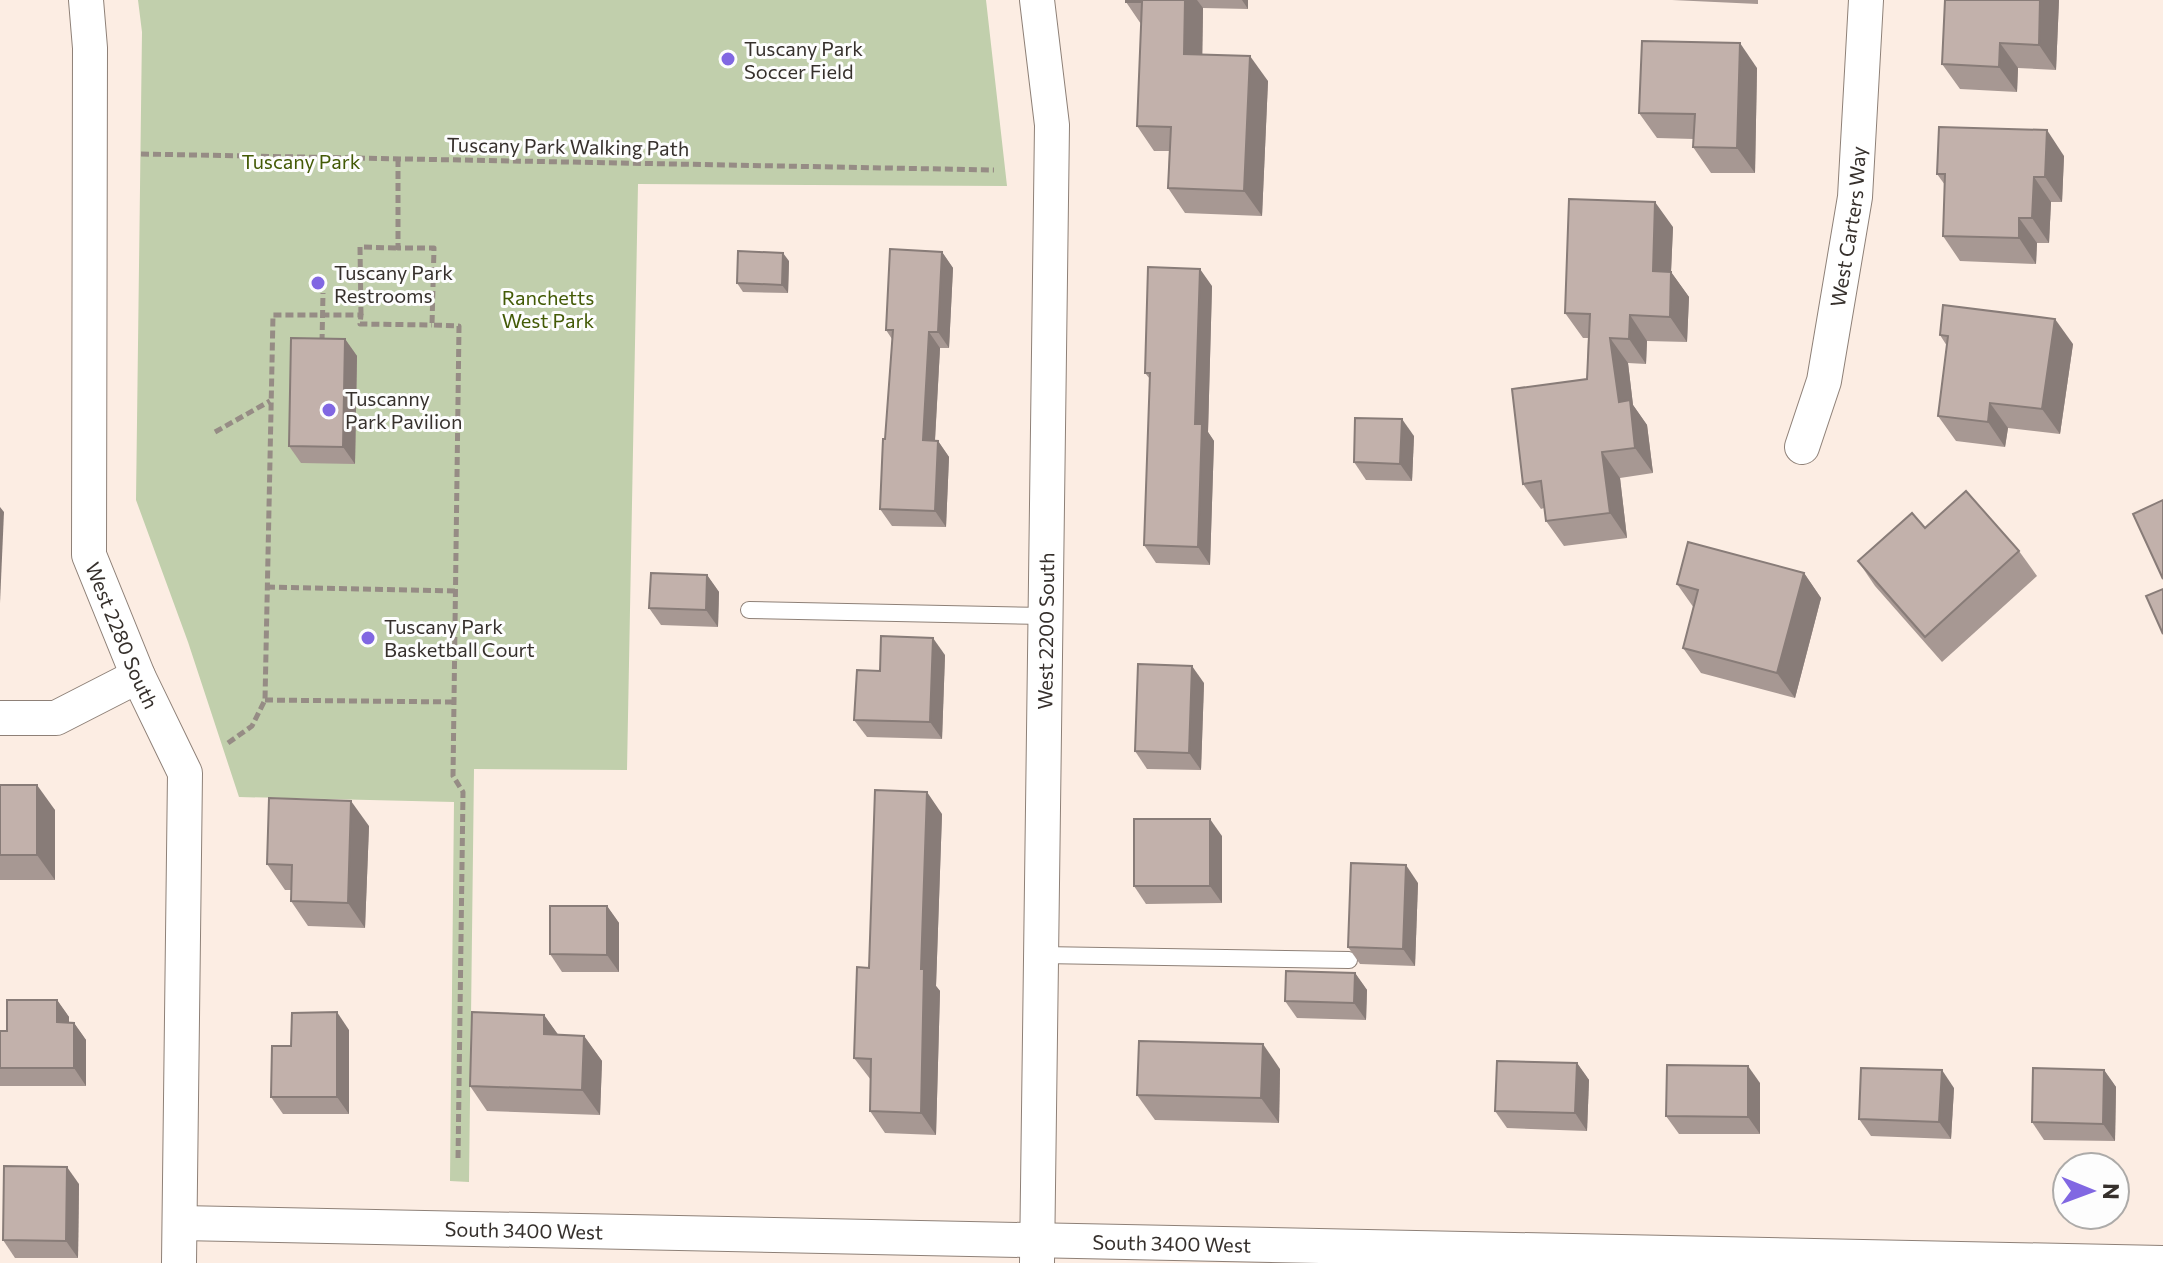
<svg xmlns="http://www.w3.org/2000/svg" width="2163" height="1263" viewBox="0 0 2163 1263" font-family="Commissioner,sans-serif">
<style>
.park{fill:#c1cfac}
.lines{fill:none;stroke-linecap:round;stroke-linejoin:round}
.service-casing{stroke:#8e8077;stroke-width:18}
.minor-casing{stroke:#8e8077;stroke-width:36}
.path{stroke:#968c85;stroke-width:5;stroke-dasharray:8 4;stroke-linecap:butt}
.service{stroke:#fff;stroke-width:16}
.minor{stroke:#fff;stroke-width:34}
.wall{fill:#a79893}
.shaded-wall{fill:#887c78}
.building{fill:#c2b1ab;stroke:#887c78;stroke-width:2}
.poi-dot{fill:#8167e2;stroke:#fdfdfd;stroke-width:3}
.labels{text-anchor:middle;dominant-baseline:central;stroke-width:6;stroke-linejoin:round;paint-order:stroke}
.poi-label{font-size:20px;fill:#36302c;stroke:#fdfdfd;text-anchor:start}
.street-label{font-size:20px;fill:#36302c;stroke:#fdfdfd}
.park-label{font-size:20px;fill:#435a06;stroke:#fdfdfd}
</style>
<rect width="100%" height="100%" fill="#fcede3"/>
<path class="park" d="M138,0H986L1007,186L638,184L627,770L474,769L469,1182L450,1181L454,802L239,797L188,642L136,500L142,32Z"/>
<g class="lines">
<defs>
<g id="service">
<path d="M749,610L1046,616"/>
<path d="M1041,955L1349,960"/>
</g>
<g id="minor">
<path id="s1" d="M86,0L90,48L89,555L138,676L185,773L179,1263"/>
<path id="s2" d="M1802,447L1824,381L1855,197L1866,0"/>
<path d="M0,718H56L138,676"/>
<path id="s3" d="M180,1223L2163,1263"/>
<path id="s4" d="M1037,1263L1052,125L1037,0"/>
</g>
</defs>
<use href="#service" class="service-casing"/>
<use href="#minor" class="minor-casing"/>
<g class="path">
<path d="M141,154L994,170"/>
<path d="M398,159V248H434L432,325L459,326L453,776L463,792L458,1160"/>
<path d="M361,315L360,247L398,248"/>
<path d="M322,342L323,293"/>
<path d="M215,432L270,401"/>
<path d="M267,587L456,591"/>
<path d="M265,700L455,702"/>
<path d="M228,743L252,726L265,700L273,315H361L360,324L432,325"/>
</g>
<use href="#service" class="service"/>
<use href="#minor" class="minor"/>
</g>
<g class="wall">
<path d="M1126,0H1248V9L1203,8L1202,55L1268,81L1262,216L1185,213L1168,188L1169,151H1154L1137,126L1141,24L1126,2Z"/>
<path d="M1672,0H1758V4Z"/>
<path d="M1945,0H2059L2056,70L2018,68L2017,92L1960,89L1942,64Z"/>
<path d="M1757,68L1755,173H1711L1693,147L1694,139L1657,138L1639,113Z"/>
<path d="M2064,156L2062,202H2051L2049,243H2037L2036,264L1960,261L1943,236L1945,185L1937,174Z"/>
<path d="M1673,227L1671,272L1689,297L1687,342L1647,341L1646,364L1628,363L1633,405L1647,425L1653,473L1620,478L1627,538L1564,546L1546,521L1544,508L1541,509L1523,484L1587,379L1588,338H1583L1565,313Z"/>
<path d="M942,252L953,268L949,348H940L935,441H938L949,457L946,527L892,526L880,509L892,339L886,330Z"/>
<path d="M789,261L788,293L743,292L737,283Z"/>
<path d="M1212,286L1208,432L1214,441L1210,565L1156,563L1144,545L1150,379L1145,373Z"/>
<path d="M1940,335L2073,344L2060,434L2008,428L2005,447L1956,441L1938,416L1947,346Z"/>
<path d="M345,339L357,356L355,464L301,463L289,446Z"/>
<path d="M1414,436L1412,481L1366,480L1354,462Z"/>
<path d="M1925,528L2019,551L2037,576L1942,662L1875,586L1858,561Z"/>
<path d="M1804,573L1821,598L1795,698L1701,673L1683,648L1694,608L1677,584Z"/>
<path d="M707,575L719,592L718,627L661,625L649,608Z"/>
<path d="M945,655L942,739L867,737L854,720Z"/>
<path d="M1204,683L1201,770L1147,769L1135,751Z"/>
<path d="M0,785L55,810V880H0Z"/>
<path d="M942,814L936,986L940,991L936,1135L885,1133L870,1111L871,1080L854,1058L869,968Z"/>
<path d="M369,826L365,928L308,926L291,901V890H285L267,864Z"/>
<path d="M1222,836V903L1146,904L1134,886Z"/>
<path d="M1418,883L1415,966L1360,964L1348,947Z"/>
<path d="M607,906L619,923V972H562L550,954Z"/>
<path d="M1355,973L1367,990L1366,1020L1297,1018L1285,1001Z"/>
<path d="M57,1000L69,1017V1023H74L86,1040V1086H0V1031H7Z"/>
<path d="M544,1015L558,1035L584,1036L602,1061L600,1115L487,1111L470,1086Z"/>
<path d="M349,1030V1114H283L271,1097L291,1046Z"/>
<path d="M1577,1063L1589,1080L1587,1131L1507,1128L1495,1111Z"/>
<path d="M1280,1069L1279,1123L1155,1120L1137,1095Z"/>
<path d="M2104,1070L2116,1087L2115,1141L2044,1140L2032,1122Z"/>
<path d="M1760,1083V1134H1679L1666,1116Z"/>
<path d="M1954,1088L1951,1139L1871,1136L1859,1119Z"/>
<path d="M79,1184L78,1258H15L3,1240Z"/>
</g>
<g class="shaded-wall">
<path d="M1185,0H1197L1203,8L1202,79L1184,54Z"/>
<path d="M1242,0H1248V9Z"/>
<path d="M2040,0H2059L2056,70L2039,45Z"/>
<path d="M1740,43L1757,68L1755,173L1737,148Z"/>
<path d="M2000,43L2018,68L2017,92L1999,67Z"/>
<path d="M1250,56L1268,81L1262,216L1244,191Z"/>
<path d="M2047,130L2064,156L2062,202L2045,177Z"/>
<path d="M2034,177L2051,202L2049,243L2032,218Z"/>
<path d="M1655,202L1673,227L1671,272L1689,297L1687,342L1670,317L1653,271Z"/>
<path d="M2019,218L2037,243L2036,264L2019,238Z"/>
<path d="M942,252L953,268L949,348L938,332Z"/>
<path d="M783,253L789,261L788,293L782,285Z"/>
<path d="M1200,269L1212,286L1208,432L1214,441L1210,565L1198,547L1195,424Z"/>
<path d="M1630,315L1647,341L1646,364L1629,339Z"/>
<path d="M2055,319L2073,344L2060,434L2042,409Z"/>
<path d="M929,332L940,348L934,456L923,440Z"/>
<path d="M1610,338L1628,363L1633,405L1647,425L1653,473L1635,448L1619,402Z"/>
<path d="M345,339L357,356L355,464L343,447Z"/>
<path d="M1990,403L2008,428L2005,447L1988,422Z"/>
<path d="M1402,419L1414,436L1412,481L1400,464Z"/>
<path d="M938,441L949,457L946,527L935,511Z"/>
<path d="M1602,452L1620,478L1627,538L1610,513Z"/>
<path d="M0,507L4,512L0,603Z"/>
<path d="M1804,573L1821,598L1795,698L1777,673Z"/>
<path d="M707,575L719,592L718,627L706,610Z"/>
<path d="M933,638L945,655L942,739L930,722Z"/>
<path d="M1192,666L1204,683L1201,770L1189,753Z"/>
<path d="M37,785L55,810V880L37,855Z"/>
<path d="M927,792L942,814L936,986L940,991L936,1135L921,1113V969Z"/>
<path d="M351,801L369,826L365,928L348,903Z"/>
<path d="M1210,819L1222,836V903L1210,886Z"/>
<path d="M1406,865L1418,883L1415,966L1403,949Z"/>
<path d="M607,906L619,923V972L607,955Z"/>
<path d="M1355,973L1367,990L1366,1020L1354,1003Z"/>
<path d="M57,1000L69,1017V1040L57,1022Z"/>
<path d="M337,1012L349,1030V1114L337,1097Z"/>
<path d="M544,1015L562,1040L544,1034Z"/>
<path d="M74,1023L86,1040V1086L74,1068Z"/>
<path d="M584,1036L602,1061L600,1115L582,1090Z"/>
<path d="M1263,1044L1280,1069L1279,1123L1261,1098Z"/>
<path d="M1577,1063L1589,1080L1587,1131L1575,1113Z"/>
<path d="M1748,1066L1760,1083V1134L1748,1117Z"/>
<path d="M1942,1070L1954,1088L1951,1139L1939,1122Z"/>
<path d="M2104,1070L2116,1087L2115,1141L2103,1124Z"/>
<path d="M67,1167L79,1184L78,1258L66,1241Z"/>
</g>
<g class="building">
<path d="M1126,0H1185L1184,54L1250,56L1244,191L1168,188L1171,127L1137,126L1142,2H1126Z"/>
<path d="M1945,0H2040L2039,45L2000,43L1999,67L1942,64Z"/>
<path d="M1642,41L1740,43L1737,148L1693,147L1695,114L1639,113Z"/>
<path d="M1939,127L2047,130L2045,177H2034L2032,218H2019V238L1943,236L1945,174H1937Z"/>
<path d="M1569,199L1655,202L1653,271L1671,272L1670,317L1630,315L1629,339L1610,338L1619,402L1630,400L1635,448L1602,452L1610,513L1546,521L1541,481L1523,484L1512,389L1587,379L1590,314L1565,313Z"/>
<path d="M890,249L942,252L938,332H929L923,440L938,441L935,511L880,509L883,439H885L893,330H886Z"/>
<path d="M738,251L783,253L782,285L737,283Z"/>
<path d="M1148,267L1200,269L1195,424H1202L1198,547L1144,545L1150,373H1145Z"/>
<path d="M1943,305L2055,319L2042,409L1990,403L1988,422L1938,416L1948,336L1940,335Z"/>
<path d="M291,338L345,339L343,447L289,446Z"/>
<path d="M1355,418L1402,419L1400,464L1354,462Z"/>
<path d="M1966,491L2019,551L1925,637L1858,561L1912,513L1925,528Z"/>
<path d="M2163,500V579L2133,514Z"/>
<path d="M1688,542L1804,573L1777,673L1683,648L1698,590L1677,584Z"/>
<path d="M651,573L707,575L706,610L649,608Z"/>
<path d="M2163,589V634L2146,596Z"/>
<path d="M881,636L933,638L930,722L854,720L857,670L880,671Z"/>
<path d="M1138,664L1192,666L1189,753L1135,751Z"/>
<rect x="0" y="785" width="37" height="70"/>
<path d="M875,790L927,792L921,969H924L921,1113L870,1111L871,1059L854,1058L857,967L869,968Z"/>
<path d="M269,798L351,801L348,903L291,901L292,865L267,864Z"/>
<rect x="1134" y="819" width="76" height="67"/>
<path d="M1351,863L1406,865L1403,949L1348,947Z"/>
<path d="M550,906H607V955L550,954Z"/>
<path d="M1286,971L1355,973L1354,1003L1285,1001Z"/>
<path d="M7,1000H57V1022L74,1023V1068H0V1031H7Z"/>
<path d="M337,1012V1097H271L272,1046H291L292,1013Z"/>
<path d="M472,1012L544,1015V1034L584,1036L582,1090L470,1086Z"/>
<path d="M1139,1041L1263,1044L1261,1098L1137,1095Z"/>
<path d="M1497,1061L1577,1063L1575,1113L1495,1111Z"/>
<path d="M1667,1065L1748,1066V1117L1666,1116Z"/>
<path d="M1861,1068L1942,1070L1939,1122L1859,1119Z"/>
<path d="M2033,1068L2104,1070L2103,1124L2032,1122Z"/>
<path d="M4,1166L67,1167L66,1241L3,1240Z"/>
</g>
<g class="poi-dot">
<circle cx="728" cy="59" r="8"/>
<circle cx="318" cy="283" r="8"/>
<circle cx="329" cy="410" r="8"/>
<circle cx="368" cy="638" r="8"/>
</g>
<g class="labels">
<g class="poi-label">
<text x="744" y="48">Tuscany Park<tspan x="744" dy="23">Soccer Field</tspan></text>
<text x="334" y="272">Tuscany Park<tspan x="334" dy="23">Restrooms</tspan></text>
<text x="345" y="398">Tuscanny<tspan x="345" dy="23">Park Pavilion</tspan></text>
<text x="384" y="626">Tuscany Park<tspan x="384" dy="23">Basketball Court</tspan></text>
</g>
<g class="street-label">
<text transform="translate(568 146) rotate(1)">Tuscany Park Walking Path</text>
<text stroke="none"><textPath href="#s2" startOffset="226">West Carters Way</textPath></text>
<text stroke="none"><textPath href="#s4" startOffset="632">West 2200 South</textPath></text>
<text stroke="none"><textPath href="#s1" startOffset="642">West 2280 South</textPath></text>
<text stroke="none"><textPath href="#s3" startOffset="344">South 3400 West</textPath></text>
<text stroke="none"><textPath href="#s3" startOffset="992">South 3400 West</textPath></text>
</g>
<g class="park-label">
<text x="301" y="161">Tuscany Park</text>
<text x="548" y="297">Ranchetts<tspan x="548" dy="23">West Park</tspan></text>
</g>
</g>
<g transform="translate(2091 1191) rotate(91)"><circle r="38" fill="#fdfdfd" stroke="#adaba9" stroke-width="2"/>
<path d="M0-6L14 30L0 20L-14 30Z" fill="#8167e2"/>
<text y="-12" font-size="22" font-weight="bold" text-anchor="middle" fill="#36302c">N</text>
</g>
</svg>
